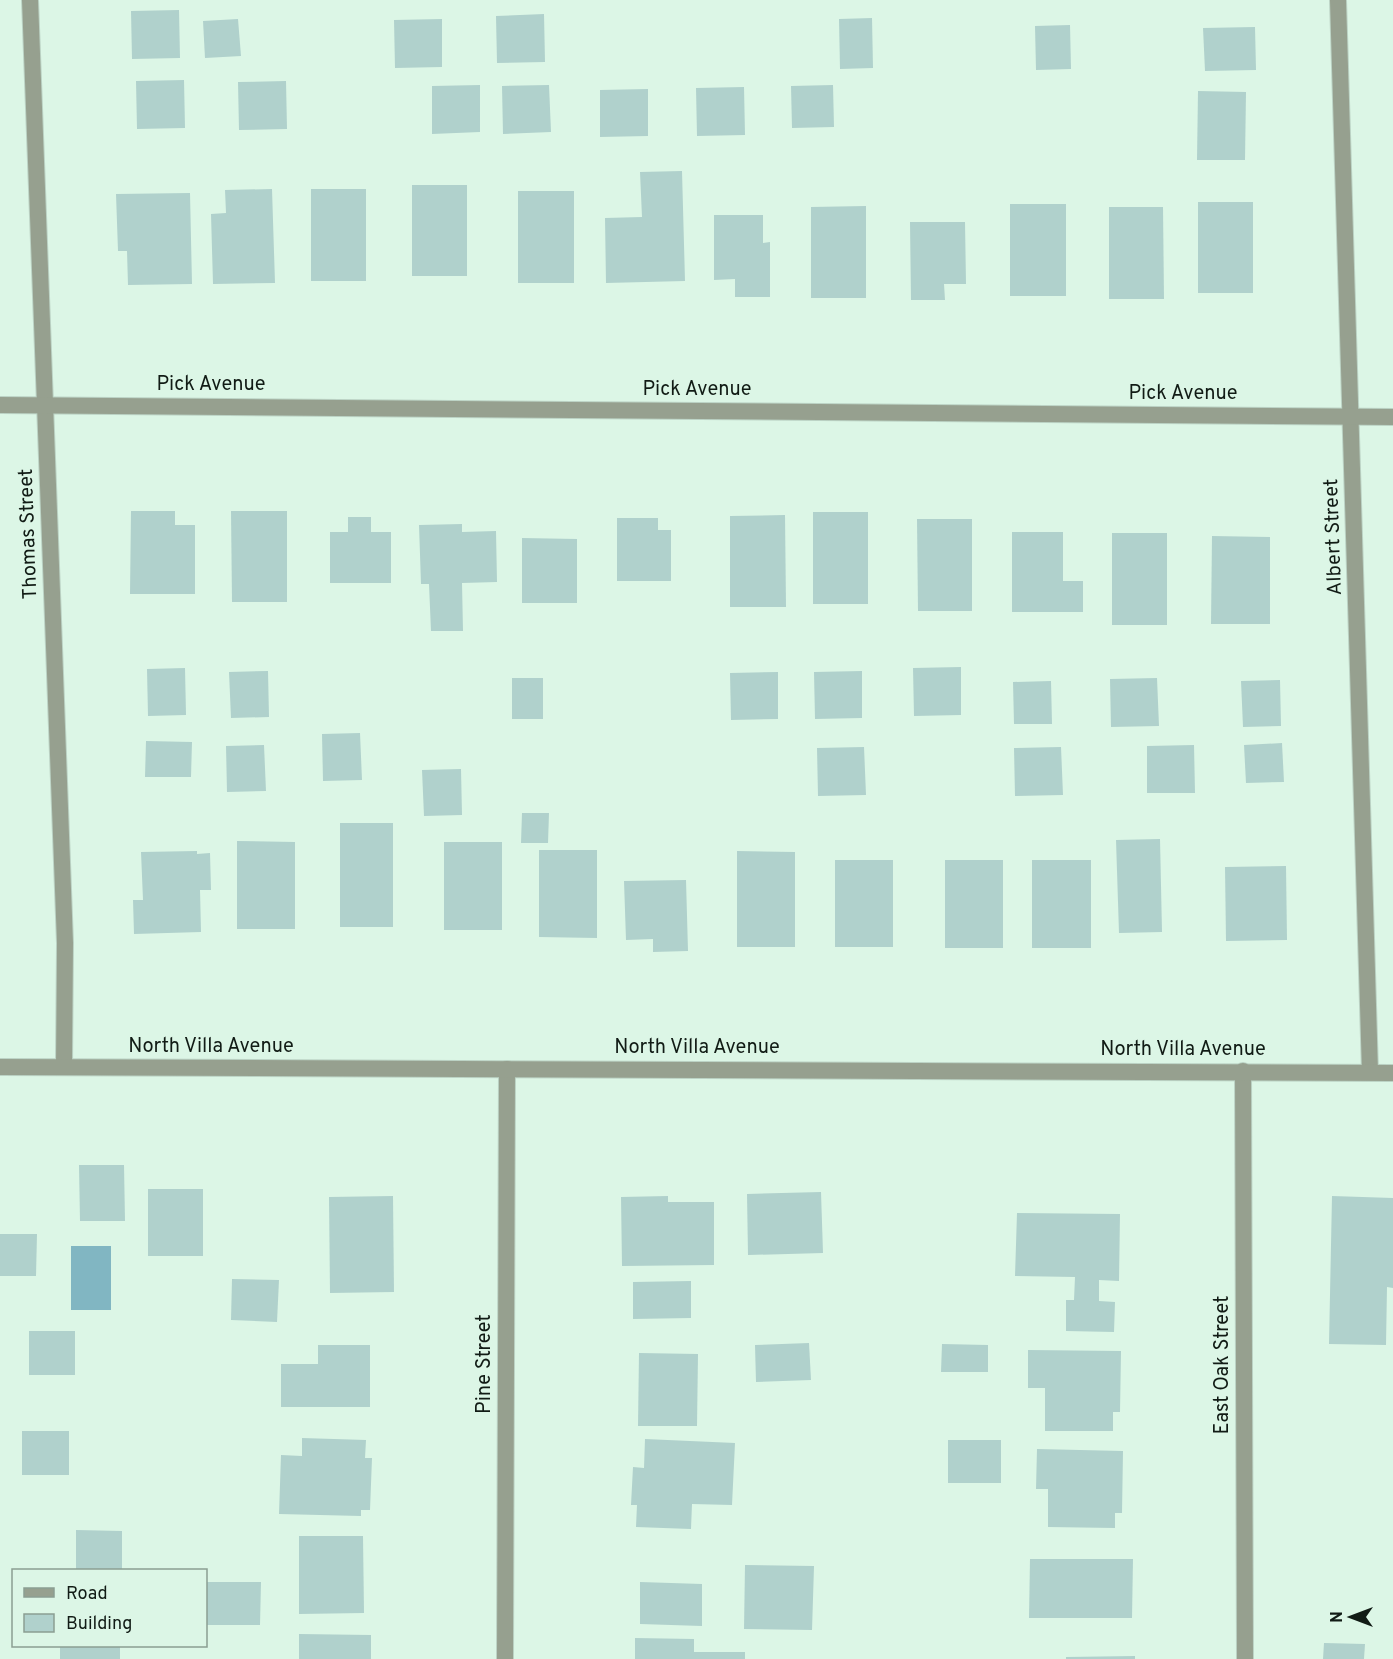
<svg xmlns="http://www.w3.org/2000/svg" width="1393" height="1659" viewBox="0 0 1393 1659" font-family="Overpass,sans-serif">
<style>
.water{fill:#81b6c2}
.building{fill:#b0d1cc}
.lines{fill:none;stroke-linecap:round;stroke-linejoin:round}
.minor-casing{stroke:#bcd3c5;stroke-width:18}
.tertiary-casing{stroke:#bcd3c5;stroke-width:18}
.minor{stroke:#96a08f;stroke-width:16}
.tertiary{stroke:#96a08f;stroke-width:16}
.labels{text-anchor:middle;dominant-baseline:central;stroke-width:5;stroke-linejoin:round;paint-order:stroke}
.street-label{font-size:20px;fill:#111b15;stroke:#dcf6e6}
</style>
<rect width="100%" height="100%" fill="#dcf6e6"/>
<rect class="water" x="71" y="1246" width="40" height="64"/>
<g class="building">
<path d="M179,10L180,58L132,59L131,11Z"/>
<path d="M544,14L545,62L497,63L496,16Z"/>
<path d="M872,18L873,68L840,69L839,19Z"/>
<path d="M238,19L241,56L205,58L203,21Z"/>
<path d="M442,19V67L395,68L394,20Z"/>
<path d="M1070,25L1071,69L1036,70L1035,26Z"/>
<path d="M1255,27L1256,70L1205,71L1203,28Z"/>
<path d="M184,80L185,128L137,129L136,81Z"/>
<path d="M286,81L287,129L239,130L238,82Z"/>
<path d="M480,85V132L432,134V86Z"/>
<path d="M549,85L551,132L503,134L502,86Z"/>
<path d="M833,85L834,127L792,128L791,86Z"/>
<path d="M744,87L745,135L697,136L696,88Z"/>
<path d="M648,89V136L600,137V90Z"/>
<path d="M1198,91L1246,92L1245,160H1197Z"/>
<path d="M682,171L685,281L606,283L605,218L642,217L640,172Z"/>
<rect x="412" y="185" width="55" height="91"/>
<path d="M272,189L275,283L213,284L211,214L226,213L225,190Z"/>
<rect x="311" y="189" width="55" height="92"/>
<rect x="518" y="191" width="56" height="92"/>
<path d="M190,193L192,284L128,285L127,251H118L116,194Z"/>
<rect x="1198" y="202" width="55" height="91"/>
<rect x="1010" y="204" width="56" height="92"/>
<path d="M866,206V298H811V207Z"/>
<path d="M1109,207H1163L1164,299H1109Z"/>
<path d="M714,215H763V243L770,242V297H735V279L714,280Z"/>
<path d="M910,222H965L966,284H944L945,300H911Z"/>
<path d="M131,511H175V525H195V594H130Z"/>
<path d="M231,511H287V602H232Z"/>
<rect x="813" y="512" width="55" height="92"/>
<path d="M785,515L786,607H730V516Z"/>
<path d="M348,517H371V532H391V583H330V532H348Z"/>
<path d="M617,518H658V530H671V581H617Z"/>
<path d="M917,519H972V611H918Z"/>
<path d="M462,524V532L496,531L497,582L462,583L463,631H431L429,584H421L419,525Z"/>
<path d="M1012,532H1063V581H1083V612H1012Z"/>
<rect x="1112" y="533" width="55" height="92"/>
<path d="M1212,536L1270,537V624H1211Z"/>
<path d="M522,538L577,539V603H522Z"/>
<path d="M961,667V715L914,716L913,668Z"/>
<path d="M185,668L186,715L148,716L147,669Z"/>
<path d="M268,671L269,717L231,718L229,672Z"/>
<path d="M862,671V718L815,719L814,672Z"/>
<path d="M778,672V719L731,720L730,673Z"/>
<rect x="512" y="678" width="31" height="41"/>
<path d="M1157,678L1159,726L1111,727L1110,679Z"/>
<path d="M1280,680L1281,726L1243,727L1241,681Z"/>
<path d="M1051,681L1052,724H1014L1013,682Z"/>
<path d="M360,733L362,780L323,781L322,734Z"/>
<path d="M146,741L192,742L191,777H145Z"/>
<path d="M1282,743L1284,782L1246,783L1244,745Z"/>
<path d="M264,745L266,791L227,792L226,746Z"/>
<path d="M1194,745L1195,793H1147V746Z"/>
<path d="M864,747L866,795L818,796L817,748Z"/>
<path d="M1061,747L1063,795L1015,796L1014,748Z"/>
<path d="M461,769L462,815L424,816L422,770Z"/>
<path d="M522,813H549L548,843H521Z"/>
<rect x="340" y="823" width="53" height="104"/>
<path d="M1160,839L1162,932L1119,933L1116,840Z"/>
<path d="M237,841L295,842V929H237Z"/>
<rect x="444" y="842" width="58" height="88"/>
<path d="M539,850H597V938L539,937Z"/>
<path d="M197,851V854L210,853L211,890H200L201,932L134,934L133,900H143L141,852Z"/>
<path d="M737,851L795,852V947H737Z"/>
<rect x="835" y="860" width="58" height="87"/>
<rect x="945" y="860" width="58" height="88"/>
<rect x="1032" y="860" width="59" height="88"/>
<path d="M1286,866L1287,940L1226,941L1225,867Z"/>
<path d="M686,880L688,951L653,952V939L626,940L624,881Z"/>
<path d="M79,1165H124L125,1221H80Z"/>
<rect x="148" y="1189" width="55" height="67"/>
<path d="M821,1192L823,1253L748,1255L747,1194Z"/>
<path d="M393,1196L394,1292L330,1293L329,1197Z"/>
<path d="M668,1196V1202H714V1265L622,1266L621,1197Z"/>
<path d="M1332,1196L1393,1198V1288L1387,1287L1386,1345L1329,1344Z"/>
<path d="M1017,1213L1120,1214L1119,1281L1099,1280V1301L1115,1302L1114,1332L1066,1331V1300H1074L1075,1277L1015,1276Z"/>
<path d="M0,1234H37L36,1276H0Z"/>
<path d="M232,1279L279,1280L277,1322L231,1320Z"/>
<path d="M691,1281V1318L633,1319V1282Z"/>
<rect x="29" y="1331" width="46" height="44"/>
<path d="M809,1343L811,1380L756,1382L755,1345Z"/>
<path d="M942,1344L988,1345V1372H941Z"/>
<path d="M318,1345H370V1407H281V1364H318Z"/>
<path d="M1028,1350L1121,1351L1120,1412H1113V1431H1045V1388H1028Z"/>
<path d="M639,1353L698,1354L697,1426H638Z"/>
<rect x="22" y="1431" width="47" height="44"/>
<path d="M302,1438L366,1440L365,1458H372L370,1510H361V1516L279,1514L281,1455L302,1456Z"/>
<path d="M645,1439L735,1443L732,1505L692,1504L691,1529L636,1527L637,1505H631L633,1467L644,1468Z"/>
<rect x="948" y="1440" width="53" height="43"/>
<path d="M1037,1449L1123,1451L1122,1513H1115V1528L1048,1527V1489H1036Z"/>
<path d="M76,1530L122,1531V1570H76Z"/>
<path d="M299,1536H363L364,1613L299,1614Z"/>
<path d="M1030,1559H1133L1132,1618H1029Z"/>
<path d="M745,1565L814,1566L812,1630L744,1629Z"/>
<path d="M207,1582H261L260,1625H207Z"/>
<path d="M640,1582L702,1584V1626L640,1624Z"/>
<path d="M299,1634L371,1635V1659H299Z"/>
<path d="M635,1638L694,1639V1652H745V1659H635Z"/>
<path d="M1324,1643L1365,1644L1364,1659H1323Z"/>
<rect x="60" y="1646" width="60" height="13"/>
<path d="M1135,1656V1659H1066V1657Z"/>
</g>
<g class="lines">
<defs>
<g id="minor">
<path d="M30,0L65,943L64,1067"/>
<path d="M1338,0L1370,1072"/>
<path d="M0,405L1393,417"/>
<path d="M1243,1071L1245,1659"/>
<path d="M505,1659L507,1069"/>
</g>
<path id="tertiary" d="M0,1067L1393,1073"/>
</defs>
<use href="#minor" class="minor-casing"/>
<use href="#tertiary" class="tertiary-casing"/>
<use href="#minor" class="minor"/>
<use href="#tertiary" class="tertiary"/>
</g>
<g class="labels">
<g class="street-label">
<text x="211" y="385">Pick Avenue</text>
<text x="697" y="390">Pick Avenue</text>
<text x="1183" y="394">Pick Avenue</text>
<text transform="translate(29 534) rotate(-92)">Thomas Street</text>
<text transform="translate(1334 537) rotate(-92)">Albert Street</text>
<text x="211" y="1047">North Villa Avenue</text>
<text x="697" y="1048">North Villa Avenue</text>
<text x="1183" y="1050">North Villa Avenue</text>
<text transform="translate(485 1364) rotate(-90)">Pine Street</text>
<text transform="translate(1223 1365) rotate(-90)">East Oak Street</text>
</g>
</g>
<rect x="12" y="1569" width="195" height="78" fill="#dcf6e6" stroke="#8b9e92" stroke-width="1.5"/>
<rect x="24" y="1588" width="30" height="9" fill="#96a08f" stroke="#8b9e92" stroke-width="1.5"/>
<text x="66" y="1599" font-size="18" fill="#111b15">Road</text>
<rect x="24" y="1614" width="30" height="18" fill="#b0d1cc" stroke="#8b9e92" stroke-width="1.5"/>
<text x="66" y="1629" font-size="18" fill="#111b15">Building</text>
<g transform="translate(1351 1617) rotate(270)" stroke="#dcf6e6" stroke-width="4.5" paint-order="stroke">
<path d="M0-4.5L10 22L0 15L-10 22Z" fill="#111b15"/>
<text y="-9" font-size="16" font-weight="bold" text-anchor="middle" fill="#111b15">N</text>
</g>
</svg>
